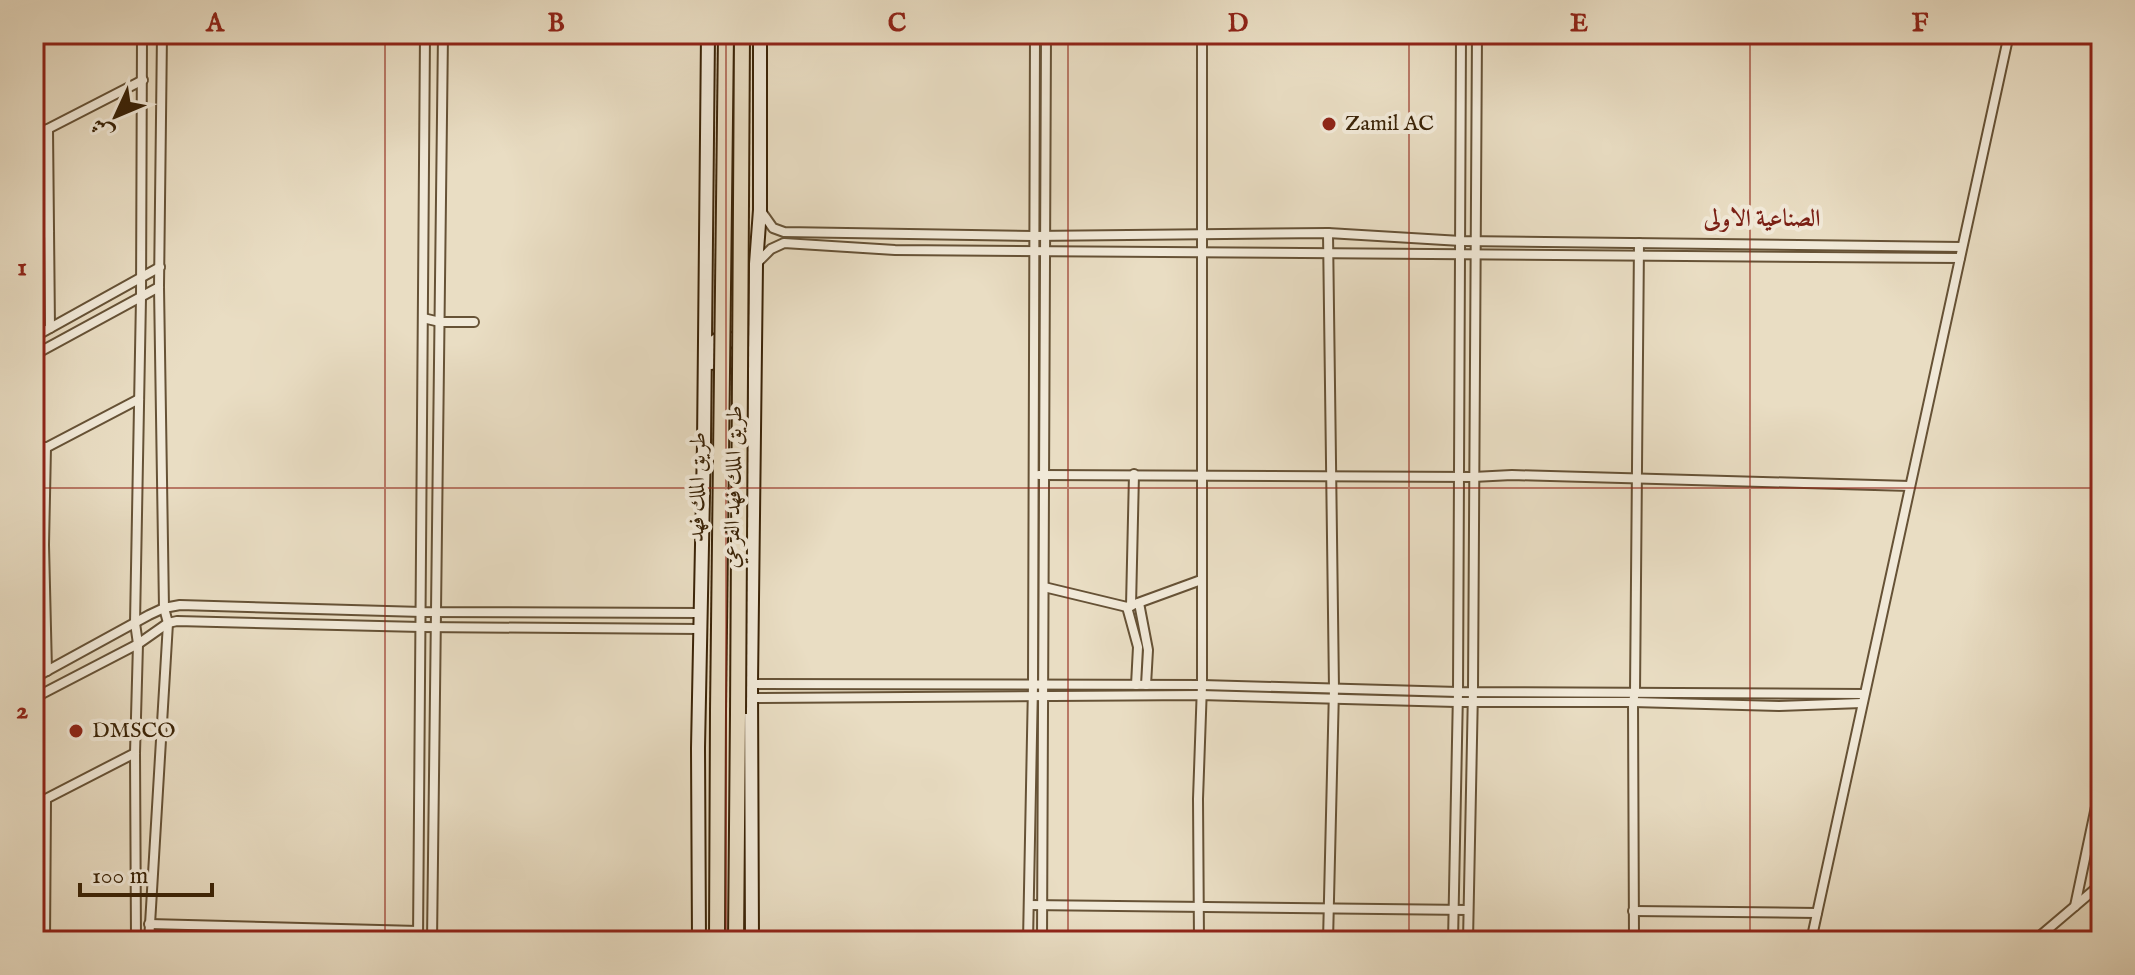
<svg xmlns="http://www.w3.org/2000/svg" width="2135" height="975" viewBox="0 0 2135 975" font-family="'IM FELL English',Amiri,serif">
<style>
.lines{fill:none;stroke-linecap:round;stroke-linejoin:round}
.minor-casing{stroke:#665236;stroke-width:12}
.secondary-casing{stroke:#3a2307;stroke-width:16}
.motorway-casing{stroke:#3a2307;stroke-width:18}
.minor{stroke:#f1e9d8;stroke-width:8}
.secondary{stroke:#f1e9d8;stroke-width:12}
.motorway{stroke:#e9ddc3;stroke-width:14}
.motorway-bridge-casing{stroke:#3a2307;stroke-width:18;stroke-linecap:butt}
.motorway-bridge{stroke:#e9ddc3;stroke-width:14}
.grid{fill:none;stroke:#8f2418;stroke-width:2;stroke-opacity:0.55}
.poi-dot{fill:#8f2418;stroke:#f1e9d8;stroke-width:3}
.labels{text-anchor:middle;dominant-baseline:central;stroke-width:8;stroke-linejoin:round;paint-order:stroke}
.poi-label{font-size:22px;fill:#3a2307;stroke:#f1e9d8;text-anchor:start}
.street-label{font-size:22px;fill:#3a2307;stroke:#f1e9d8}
.neighbourhood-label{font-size:24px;font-weight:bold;fill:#7a1f14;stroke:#f1e9d8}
.neatline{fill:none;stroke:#8f2418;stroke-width:3}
.grid-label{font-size:26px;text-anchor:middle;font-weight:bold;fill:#8f2418}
</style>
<rect width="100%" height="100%" fill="#e9ddc3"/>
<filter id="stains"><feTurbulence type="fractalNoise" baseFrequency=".0025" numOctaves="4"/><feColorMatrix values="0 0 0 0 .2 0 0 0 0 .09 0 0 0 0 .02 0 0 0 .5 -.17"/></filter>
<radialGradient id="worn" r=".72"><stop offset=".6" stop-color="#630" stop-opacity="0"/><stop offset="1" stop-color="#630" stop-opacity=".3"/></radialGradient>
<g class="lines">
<defs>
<g id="minor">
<path d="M48,129L50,328"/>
<path d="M34,136L143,80"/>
<path d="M761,211L773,228L784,232L1033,236L1328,233L1461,241L1962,247"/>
<path d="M34,239L49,231"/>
<path d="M756,264L771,249L784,243L895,250L1960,258"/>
<path d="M423,318L440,322H474"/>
<path d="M34,337L160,267"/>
<path d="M34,355L159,287"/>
<path d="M46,447L44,545L47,671"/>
<path d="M34,454L139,399"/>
<path d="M1039,475L1473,477L1512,475L1910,486"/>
<path d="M1044,587L1127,607L1201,580"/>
<path d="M1139,603L1148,650L1146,685"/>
<path d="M1131,606L1134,474"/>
<path d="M1127,607L1138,647L1136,685"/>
<path d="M34,678L149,615L164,608L180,605L422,612L701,613"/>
<path d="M751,684L1202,685L1458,692L1864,694"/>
<path d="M34,698L138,644L168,623L177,621L421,627L700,629"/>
<path d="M751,698L1200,695L1456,702H1633L1779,706L1862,703"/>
<path d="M34,805L135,753"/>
<path d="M1029,905L1468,910"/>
<path d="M2075,906L2101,783"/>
<path d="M1633,911L1817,913"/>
<path d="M149,924L418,931"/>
<path d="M45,941L46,799"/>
<path d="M136,941L135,753L138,644L135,623L141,298L142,34"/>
<path d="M149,941L168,623L164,608L159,287L162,34"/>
<path d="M418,941L425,34"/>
<path d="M432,941L443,34"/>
<path d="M1028,941L1033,685L1035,34"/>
<path d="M1042,941L1046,34"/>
<path d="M1199,941L1198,799L1202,685V34"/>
<path d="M1328,941L1334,689L1328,233"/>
<path d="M1453,941L1458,692L1461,34"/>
<path d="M1468,941L1473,690L1477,34"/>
<path d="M1634,941L1633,702L1635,692L1639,243"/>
<path d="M1811,941L2009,34"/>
<path d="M2034,941L2101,884"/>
</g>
<g id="secondary">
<path d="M711,363L715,341L723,336L736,342L743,351"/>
<path d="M699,941L698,748L704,444L708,34"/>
<path d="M752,941L751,684L756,264L760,210V34"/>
</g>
<g id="motorway">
<path d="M717,941L718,711"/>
<path d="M736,941L738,714"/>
</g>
</defs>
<use href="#minor" class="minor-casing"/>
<use href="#secondary" class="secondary-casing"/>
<use href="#motorway" class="motorway-casing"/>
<use href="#minor" class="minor"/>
<use href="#secondary" class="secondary"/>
<use href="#motorway" class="motorway"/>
<defs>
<g id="motorway-bridge">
<path d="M718,711L726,34"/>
<path d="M738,714L742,34"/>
</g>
</defs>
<use href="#motorway-bridge" class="motorway-bridge-casing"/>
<use href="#motorway-bridge" class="motorway-bridge"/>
</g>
<path class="grid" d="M385,34V941M726,34V941M1068,34V941M1409,34V941M1750,34V941M34,488H2101"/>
<g class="poi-dot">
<circle cx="1329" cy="124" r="8"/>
<circle cx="76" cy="731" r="8"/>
</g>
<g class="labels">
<g class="poi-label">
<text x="1345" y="124">Zamil AC</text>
<text x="92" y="731">DMSCO</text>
</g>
<g class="street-label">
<text transform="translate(698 487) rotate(-89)">طريق الملك فهد</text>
<text transform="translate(734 487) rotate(-89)">طريق الملك فهد الفرعي</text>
</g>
<g class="neighbourhood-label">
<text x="1762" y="219">الصناعية الاولى</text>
</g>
</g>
<rect width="2135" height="975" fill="none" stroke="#e9ddc3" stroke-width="88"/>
<g transform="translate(116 116) rotate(226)" stroke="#f1e9d8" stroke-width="6" paint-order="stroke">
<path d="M0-6L14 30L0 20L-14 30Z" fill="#3a2307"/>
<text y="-12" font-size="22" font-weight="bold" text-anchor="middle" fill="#3a2307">ش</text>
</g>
<path d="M80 883v12h132v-12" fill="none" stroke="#3a2307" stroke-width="4"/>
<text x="92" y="883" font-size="24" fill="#3a2307" stroke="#f1e9d8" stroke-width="6" paint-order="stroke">100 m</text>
<rect x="44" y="44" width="2047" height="887" class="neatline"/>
<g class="grid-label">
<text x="215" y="31">A</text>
<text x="556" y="31">B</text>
<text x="897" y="31">C</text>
<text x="1238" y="31">D</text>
<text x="1579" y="31">E</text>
<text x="1920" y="31">F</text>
<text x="22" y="275">1</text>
<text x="22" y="718">2</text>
</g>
<rect width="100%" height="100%" filter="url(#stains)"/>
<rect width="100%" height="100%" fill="url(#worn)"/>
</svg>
